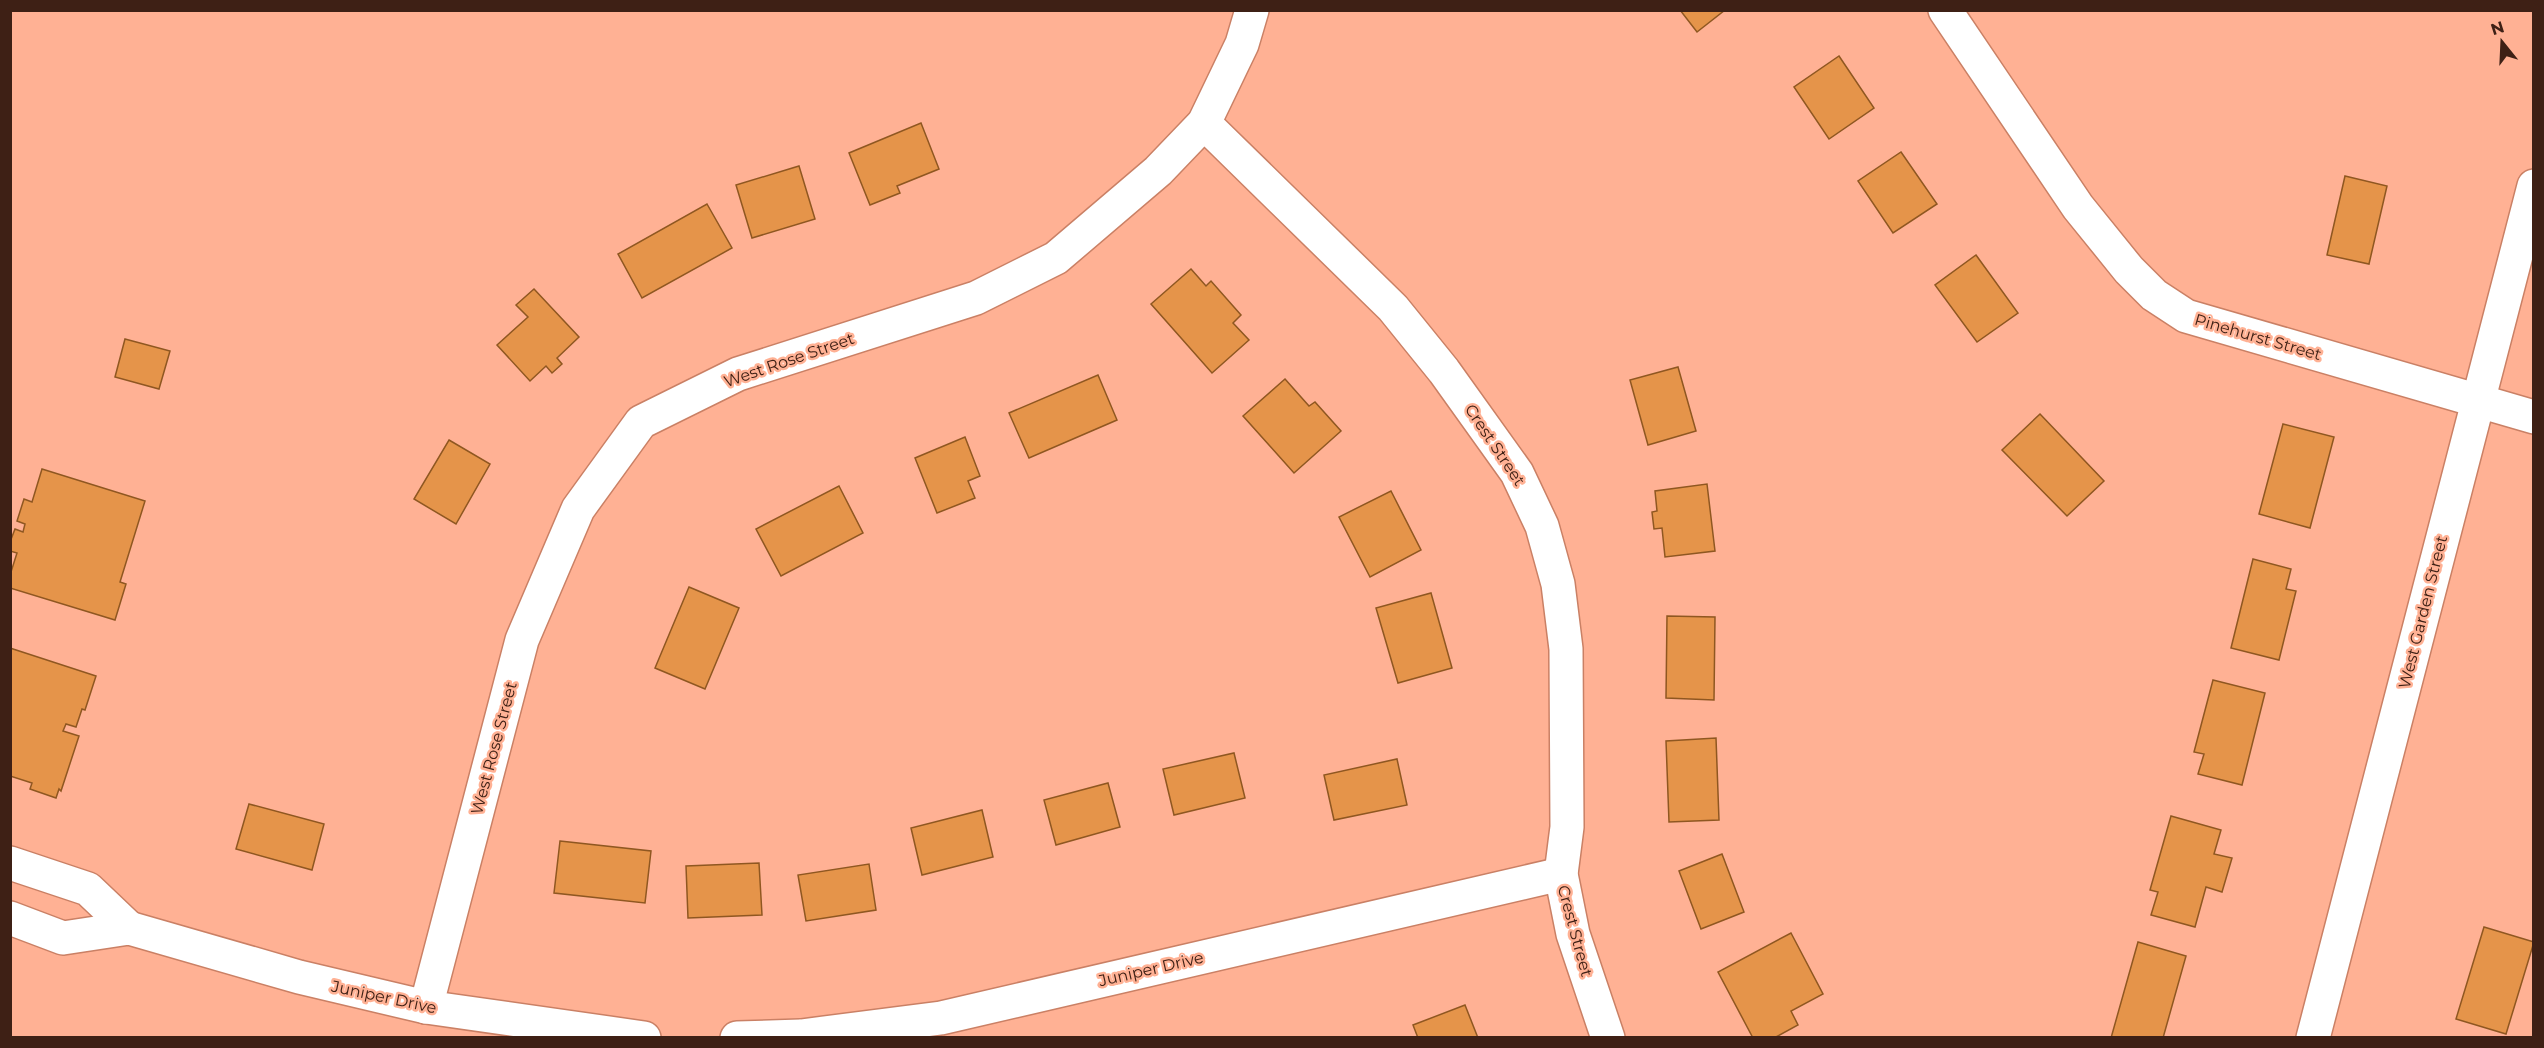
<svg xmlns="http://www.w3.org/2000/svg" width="2544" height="1048" viewBox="0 0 2544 1048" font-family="Montserrat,sans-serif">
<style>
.building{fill:#e5944a;stroke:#8f5721;stroke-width:1.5}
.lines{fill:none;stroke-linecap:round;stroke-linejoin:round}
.minor-casing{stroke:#ca8065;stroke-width:36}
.minor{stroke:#fff;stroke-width:33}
.labels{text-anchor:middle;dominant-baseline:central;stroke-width:5;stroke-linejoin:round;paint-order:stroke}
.street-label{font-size:16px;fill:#3e2015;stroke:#ffb194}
</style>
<rect width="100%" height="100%" fill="#ffb194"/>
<g class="building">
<path d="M1680,10H1725L1697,32Z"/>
<path d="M1839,56L1874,108L1829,139L1794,87Z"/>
<path d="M921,123L939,169L897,186L900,193L870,205L849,153Z"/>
<path d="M1901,152L1937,204L1893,233L1858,181Z"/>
<path d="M799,166L815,219L752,238L736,185Z"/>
<path d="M2345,176L2387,186L2369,264L2327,255Z"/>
<path d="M707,204L732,248L642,298L618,254Z"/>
<path d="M1976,255L2018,313L1977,342L1935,285Z"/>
<path d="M1191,269L1206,286L1211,281L1241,315L1233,323L1249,340L1212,373L1151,304Z"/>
<path d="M534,289L579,337L557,358L562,364L552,373L546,366L530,381L497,345L528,317L516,305Z"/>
<path d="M125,339L170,351L159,389L115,377Z"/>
<path d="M1678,367L1696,431L1648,445L1630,380Z"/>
<path d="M1098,375L1117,420L1029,458L1009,413Z"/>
<path d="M1285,379L1309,406L1315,402L1341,431L1294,473L1243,416Z"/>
<path d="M2040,414L2104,481L2067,516L2002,450Z"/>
<path d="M2283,424L2334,437L2310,528L2259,514Z"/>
<path d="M965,437L980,476L968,481L975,498L937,513L915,458Z"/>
<path d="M449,440L490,464L456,524L414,499Z"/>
<path d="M42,469L145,501L120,582L126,584L115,620L10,588V575L17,553L10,551V542L15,529L23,532L25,524L17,521L24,499L32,502Z"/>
<path d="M1707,484L1715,551L1665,557L1662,528L1654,529L1652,512L1657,511L1655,491Z"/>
<path d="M839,486L863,533L781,576L756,529Z"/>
<path d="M1391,491L1421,550L1370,577L1339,517Z"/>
<path d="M2253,559L2291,569L2286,589L2296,591L2279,660L2231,648Z"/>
<path d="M689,587L739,608L705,689L655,668Z"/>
<path d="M1431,593L1452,668L1398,683L1376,608Z"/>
<path d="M1667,616L1715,617L1714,700L1666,698Z"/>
<path d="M10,648L96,676L85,710L82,709L76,727L66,724L63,731L79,736L61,791L59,789L56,798L30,789L32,783L10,776Z"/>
<path d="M2213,680L2265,693L2242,785L2198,774L2204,754L2194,752Z"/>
<path d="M1716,738L1719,820L1669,822L1666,741Z"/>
<path d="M1234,753L1245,798L1174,815L1163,769Z"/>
<path d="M1397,759L1407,805L1334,820L1324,775Z"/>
<path d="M1108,783L1120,827L1056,845L1044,800Z"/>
<path d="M249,804L324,824L312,870L236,849Z"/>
<path d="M982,810L993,857L922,875L911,828Z"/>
<path d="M2171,816L2221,830L2214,854L2232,858L2222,892L2206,887L2195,927L2151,915L2158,892L2150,890Z"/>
<path d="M560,841L651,851L645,903L554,893Z"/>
<path d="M1722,854L1744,912L1701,929L1679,871Z"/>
<path d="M759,863L762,915L688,918L686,866Z"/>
<path d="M869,864L876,910L806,921L798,875Z"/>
<path d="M2484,927L2534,942L2506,1034L2456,1019Z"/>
<path d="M1791,933L1823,994L1791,1011L1798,1025L1774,1038H1753L1718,972Z"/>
<path d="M2138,942L2186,956L2163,1038H2111Z"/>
<path d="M1465,1005L1478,1038H1418L1413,1025Z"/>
</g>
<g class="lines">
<defs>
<g id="minor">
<path d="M1945,10L2078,207L2129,270L2154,295L2186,316L2534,417"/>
<path d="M1204,123L1393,308L1444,371L1517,473L1542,526L1558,584L1566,649L1567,827L1561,874L1573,934L1608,1038"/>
<path d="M10,863L88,889L129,928"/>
<path d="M10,918L63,938L129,928L299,977L426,1007L644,1038"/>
<path d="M426,1007L522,640L578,509L641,422L738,374L976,298L1056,258L1158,171L1204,123L1242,44L1252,10"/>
<path d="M737,1038L801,1036L941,1018L1561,874"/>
<path d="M2313,1038L2534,186"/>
</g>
</defs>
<use href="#minor" class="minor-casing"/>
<use href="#minor" class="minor"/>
</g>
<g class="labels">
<g class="street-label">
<text transform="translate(2258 337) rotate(16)">Pinehurst Street</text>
<text transform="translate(789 360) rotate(-19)">West Rose Street</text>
<text transform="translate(1495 445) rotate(56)">Crest Street</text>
<text transform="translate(2423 612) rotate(-76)">West Garden Street</text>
<text transform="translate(494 748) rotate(-75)">West Rose Street</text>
<text transform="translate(1575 931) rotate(75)">Crest Street</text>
<text transform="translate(1151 969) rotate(-13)">Juniper Drive</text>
<text transform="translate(384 997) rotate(12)">Juniper Drive</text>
</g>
</g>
<rect width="2544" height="1048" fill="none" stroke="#3e2015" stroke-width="24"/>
<g transform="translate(2502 42) rotate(342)" stroke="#ffb194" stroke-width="4.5" paint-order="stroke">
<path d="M0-4.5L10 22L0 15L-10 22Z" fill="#3e2015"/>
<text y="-9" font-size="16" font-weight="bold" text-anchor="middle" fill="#3e2015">N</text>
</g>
</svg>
